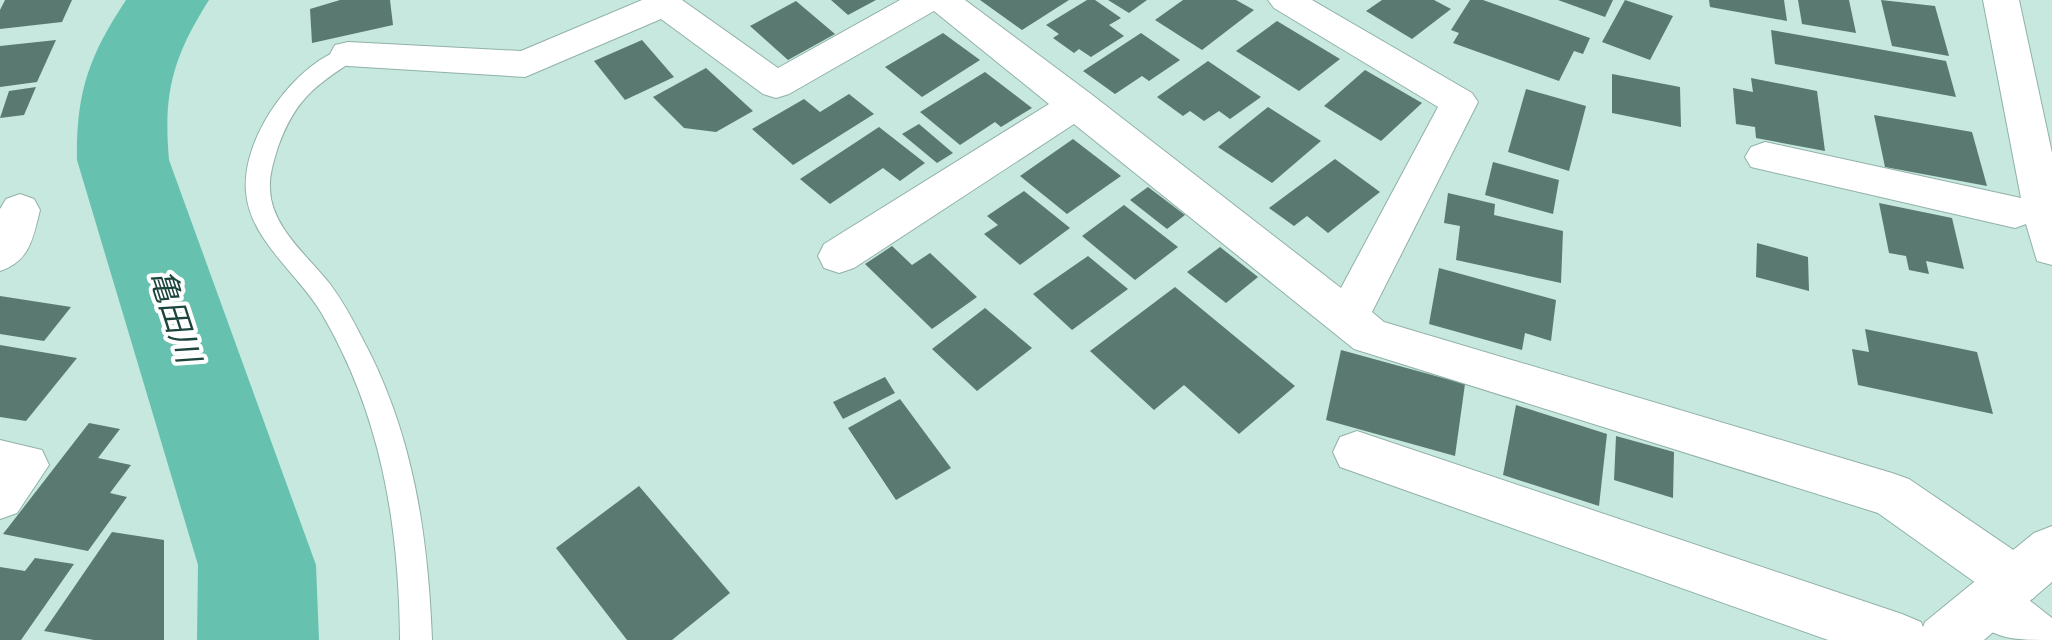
<svg xmlns="http://www.w3.org/2000/svg" width="2052" height="640" viewBox="0 0 2052 640" font-family="Figtree,'Noto Sans JP',sans-serif">
<style>
.lines{fill:none;stroke-linecap:round;stroke-linejoin:round}
.river{fill:#66c2ae;fill-rule:evenodd}
.building{fill:#5a7971}
.lane-casing{stroke:#91b1a8;stroke-width:2}
.street-casing{stroke:#91b1a8;stroke-width:2}
.secondary-casing{stroke:#91b1a8;stroke-width:2}
.lane{fill:#fff;fill-rule:evenodd}
.street{fill:#fff;fill-rule:evenodd}
.secondary{fill:#fff;fill-rule:evenodd}
.labels{text-anchor:middle;dominant-baseline:central;stroke-width:8;stroke-linejoin:round;paint-order:stroke}
.water-label{font-size:32px;font-style:italic;fill:#1c463d;stroke:#fff}
</style>
<rect width="100%" height="100%" fill="#c6e8de"/>
<g class="lines">
<path class="river" d="M126,0H209C173,57 163,92 169,160L316,565L319,640H197L198,565L77,160C76,92 89,56 126,0Z"/>
</g>
<g class="building">
<path d="M5,0H72L62,22L0,29V10Z"/>
<path d="M340,0H390L393,25L312,43L310,9Z"/>
<path d="M831,0H876L848,15Z"/>
<path d="M980,0H1069L1022,30Z"/>
<path d="M1087,0H1095L1121,18L1109,25L1124,36L1091,57L1079,49L1074,53L1053,38L1059,34L1046,25Z"/>
<path d="M1108,0H1147L1129,13Z"/>
<path d="M1183,0H1236L1254,10L1202,50L1155,20Z"/>
<path d="M1382,0H1434L1451,9L1412,39L1366,11Z"/>
<path d="M1470,0H1483L1590,38L1583,54L1574,51L1559,81L1453,43L1459,33L1451,30Z"/>
<path d="M1558,0H1613L1605,17Z"/>
<path d="M1625,0L1673,16L1650,60L1602,42Z"/>
<path d="M1709,0H1784L1787,21L1710,7Z"/>
<path d="M1798,0H1849L1856,33L1802,24Z"/>
<path d="M1881,0L1935,6L1949,56L1892,46Z"/>
<path d="M796,1L835,34L788,60L750,26Z"/>
<path d="M1277,21L1340,59L1299,91L1236,51Z"/>
<path d="M1771,30L1946,61L1956,97L1775,64Z"/>
<path d="M943,33L980,60L922,97L885,67Z"/>
<path d="M1141,33L1180,60L1149,81L1142,76L1115,94L1083,71Z"/>
<path d="M56,40L37,82L0,87V46Z"/>
<path d="M642,40L674,77L625,100L594,61Z"/>
<path d="M1208,61L1261,97L1230,119L1219,111L1204,121L1190,111L1183,116L1157,97Z"/>
<path d="M706,68L753,111L716,132L684,128L653,97Z"/>
<path d="M1365,70L1422,103L1381,141L1324,106Z"/>
<path d="M985,72L1032,108L1001,127L995,122L960,145L920,112Z"/>
<path d="M1612,74L1680,87L1681,127L1612,113Z"/>
<path d="M1751,78L1817,91L1825,151L1756,138L1755,127L1736,124L1733,88L1753,92Z"/>
<path d="M36,87L24,115L0,118L9,91Z"/>
<path d="M1526,89L1586,106L1569,171L1508,152Z"/>
<path d="M849,94L874,114L793,165L752,129L804,99L820,112Z"/>
<path d="M1268,107L1321,141L1272,183L1218,147Z"/>
<path d="M1874,115L1972,132L1987,186L1885,167Z"/>
<path d="M919,124L953,153L937,163L902,134Z"/>
<path d="M879,127L925,163L900,181L883,168L830,204L800,179Z"/>
<path d="M1073,139L1121,176L1067,214L1020,176Z"/>
<path d="M1335,159L1380,192L1328,233L1307,216L1294,226L1269,208Z"/>
<path d="M1493,162L1559,180L1553,214L1485,195Z"/>
<path d="M1148,187L1185,215L1167,229L1130,200Z"/>
<path d="M1024,191L1070,228L1020,265L984,234L998,225L987,216Z"/>
<path d="M1448,193L1495,204L1494,215L1563,231L1561,283L1456,260L1460,226L1444,223Z"/>
<path d="M1879,203L1952,218L1964,269L1926,261L1929,274L1909,270L1906,256L1889,253Z"/>
<path d="M1124,205L1178,247L1135,280L1082,236Z"/>
<path d="M1757,243L1808,257L1809,291L1756,277Z"/>
<path d="M892,246L912,265L930,253L977,297L932,329L865,264Z"/>
<path d="M1220,247L1258,277L1226,303L1187,272Z"/>
<path d="M1088,256L1128,289L1072,330L1033,294Z"/>
<path d="M1439,268L1556,300L1551,341L1525,333L1522,350L1429,324Z"/>
<path d="M1175,287L1295,386L1239,434L1184,385L1154,410L1090,351Z"/>
<path d="M0,296L71,307L44,341L0,334Z"/>
<path d="M985,308L1032,348L977,391L932,349Z"/>
<path d="M1865,329L1977,352L1993,414L1858,385L1852,349L1869,352Z"/>
<path d="M0,345L77,358L26,421L0,417Z"/>
<path d="M1341,350L1465,384L1455,456L1326,420Z"/>
<path d="M885,377L895,393L843,419L833,402Z"/>
<path d="M900,399L951,468L896,500L848,428Z"/>
<path d="M1516,405L1607,434L1599,506L1503,475Z"/>
<path d="M89,423L120,429L98,458L131,465L110,493L127,497L88,551L3,534Z"/>
<path d="M1616,436L1674,452L1673,498L1614,480Z"/>
<path d="M639,486L730,593L672,640H627L556,548Z"/>
<path d="M112,532L164,540V640H94L44,631Z"/>
<path d="M35,558L74,564L21,640H0V567L25,571Z"/>
</g>
<g class="lines">
<defs>
<path id="lane" d="M348,47L356,49L359,54L356,59C314,86 295,100 278,147C274,160 269,175 270,189C271,227 308,256 330,284C342,300 352,318 361,336C413,431 428,534 432,640H400C399,524 381,415 322,314C299,274 250,241 246,192C241,137 296,61 348,47Z"/>
<g id="street">
<path d="M642,0H682L778,68L900,0H965L1091,94L1341,288L1438,107L1274,8L1268,0H1312L1472,93L1478,102L1372,312L1384,322L1892,473L1909,479L2034,564L2042,581L2034,598L2029,600L2052,618V640C2010,640 1984,640 1965,602L1976,583L1878,513L1354,349L1074,124L854,268L839,273L824,268L818,256L824,244L1049,104L934,11L789,94L776,98L763,94L661,19L525,77L348,66L335,63L330,54L335,45L348,42L521,51Z"/>
<path d="M1983,0H2019L2052,153V265L2037,261L2026,224L2015,228L1751,167L1745,157L1751,147L1765,142L2021,198Z"/>
<path d="M20,194L34,199L40,210C33,238 30,261 0,271V209L6,199Z"/>
<path d="M1357,431L1902,614L1921,622L1928,640H1828L1340,467L1333,452L1340,437Z"/>
<path d="M0,440L42,450L49,465L17,513L0,519Z"/>
</g>
<path id="secondary" d="M2052,526V582L1984,640H1918L1925,622L2034,533Z"/>
</defs>
<use href="#lane" class="lane-casing"/>
<use href="#street" class="street-casing"/>
<use href="#secondary" class="secondary-casing"/>
<use href="#lane" class="lane"/>
<use href="#street" class="street"/>
<use href="#secondary" class="secondary"/>
</g>
<g class="labels">
<g class="water-label">
<text transform="translate(175 316) rotate(72)">亀田川</text>
</g>
</g>
</svg>
